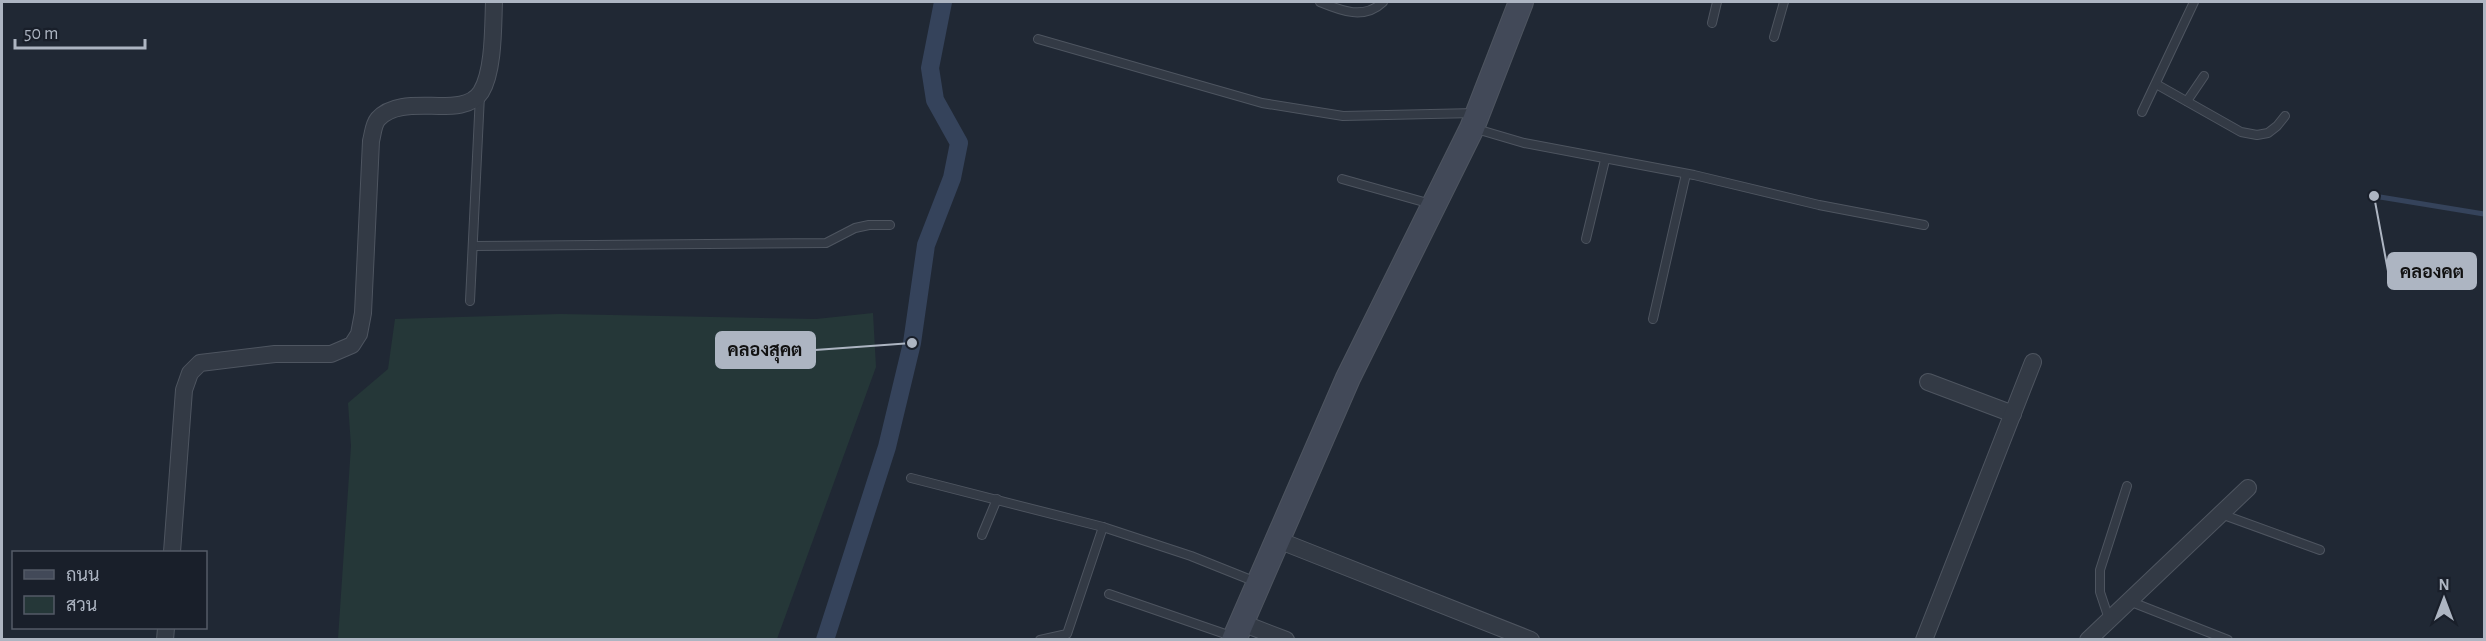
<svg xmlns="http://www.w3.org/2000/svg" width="2486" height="641" viewBox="0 0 2486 641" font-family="'Alegreya Sans',Sarabun,sans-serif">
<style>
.green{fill:#253738}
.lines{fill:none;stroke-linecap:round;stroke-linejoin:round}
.stream{stroke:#35435b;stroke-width:5}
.canal{stroke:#35435b;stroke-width:18}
.lane-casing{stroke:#4e5560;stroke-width:10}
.street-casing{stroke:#4e5560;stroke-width:18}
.secondary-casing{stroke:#4e5560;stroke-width:26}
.lane{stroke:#333a45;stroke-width:8}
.street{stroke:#333a45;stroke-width:16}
.secondary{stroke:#424958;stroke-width:24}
.leader{fill:none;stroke:#adb5c2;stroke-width:2}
.callout-dot{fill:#adb5c2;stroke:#191f2a;stroke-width:2}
.callout{fill:#adb5c2;stroke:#adb5c2;stroke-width:2}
.callout-label{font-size:18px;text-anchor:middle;font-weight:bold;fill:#111}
</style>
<rect width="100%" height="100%" fill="#202834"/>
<path class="green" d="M873,313L876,367L777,639H338L351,446L348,403L388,369L395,319L560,314L816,319Z"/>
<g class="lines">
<path class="stream" d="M2374,196L2484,214"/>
<path class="canal" d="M825,640L887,447L912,343L926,245L952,178L959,143L935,100L930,68L943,2"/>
<defs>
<g id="lane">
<path d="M1320,2C1342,11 1364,20 1383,2"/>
<path d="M1712,23L1717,2"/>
<path d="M1774,37L1784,2"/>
<path d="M1038,39L1262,103L1343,116L1475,113"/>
<path d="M2156,84L2241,132L2257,135L2268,133L2277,126L2285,116"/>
<path d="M2187,101L2204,76"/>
<path d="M2142,112L2194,2"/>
<path d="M1473,128L1524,143L1694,175L1819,205L1924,225"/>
<path d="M1342,179L1431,204"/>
<path d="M1586,239L1605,160"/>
<path d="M473,246L826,243L855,228L869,225H890"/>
<path d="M470,301L480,95"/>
<path d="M1653,319L1686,174"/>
<path d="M911,478L1103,527L1191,556L1256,582"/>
<path d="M2221,514L2320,550"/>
<path d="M982,535L997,499"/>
<path d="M1109,594L1234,637"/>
<path d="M2129,601L2228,640"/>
<path d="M2109,619L2100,592V570L2127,486"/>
<path d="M1040,640L1067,634L1103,527"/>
</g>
<g id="street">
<path d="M1928,382L2013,414"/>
<path d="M1278,540L1531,640"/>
<path d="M172,552L184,390L190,373L200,363L275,354H331L352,345L359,334L363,313L371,141C373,134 373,125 378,119C403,91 463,121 481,92C494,71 493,26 494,2"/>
<path d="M1242,623L1286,640"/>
<path d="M165,640L166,628"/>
<path d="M1924,640L2033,362"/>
<path d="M2088,640L2248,488"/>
</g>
<path id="secondary" d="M1234,640L1348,378L1472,128L1521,2"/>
</defs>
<use href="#lane" class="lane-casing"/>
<use href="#street" class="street-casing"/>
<use href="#secondary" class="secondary-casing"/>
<use href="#lane" class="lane"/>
<use href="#street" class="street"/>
<use href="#secondary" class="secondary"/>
</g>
<path class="leader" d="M2374 196L2388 271M912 343L815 350"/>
<g class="callout-dot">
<circle cx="2374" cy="196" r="6"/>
<circle cx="912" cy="343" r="6"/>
</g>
<g class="callout">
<rect x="2388" y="253" width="88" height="36" rx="6"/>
<rect x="716" y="332" width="99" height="36" rx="6"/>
</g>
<g class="callout-label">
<text x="2432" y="278">คลองคต</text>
<text x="765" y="356">คลองสุคต</text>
</g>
<rect width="2486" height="641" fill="none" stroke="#adb5c2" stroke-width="6"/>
<rect x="12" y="551" width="195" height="78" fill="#191f2a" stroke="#545b67" stroke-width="1.5"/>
<rect x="24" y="570" width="30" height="9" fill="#424958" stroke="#545b67" stroke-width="1.5"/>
<text x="66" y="581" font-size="18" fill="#adb5c2">ถนน</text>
<rect x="24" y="596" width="30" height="18" fill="#253738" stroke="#545b67" stroke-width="1.5"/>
<text x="66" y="611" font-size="18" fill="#adb5c2">สวน</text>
<g transform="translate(2444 599)" stroke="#191f2a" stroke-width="4.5" paint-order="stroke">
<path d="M0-4.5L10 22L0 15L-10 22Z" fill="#adb5c2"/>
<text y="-9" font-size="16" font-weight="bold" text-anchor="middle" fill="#adb5c2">N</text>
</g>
<path d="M15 39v9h130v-9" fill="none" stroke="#adb5c2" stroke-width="3"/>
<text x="24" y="39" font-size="18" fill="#adb5c2" stroke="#191f2a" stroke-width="4.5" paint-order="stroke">50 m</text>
</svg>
